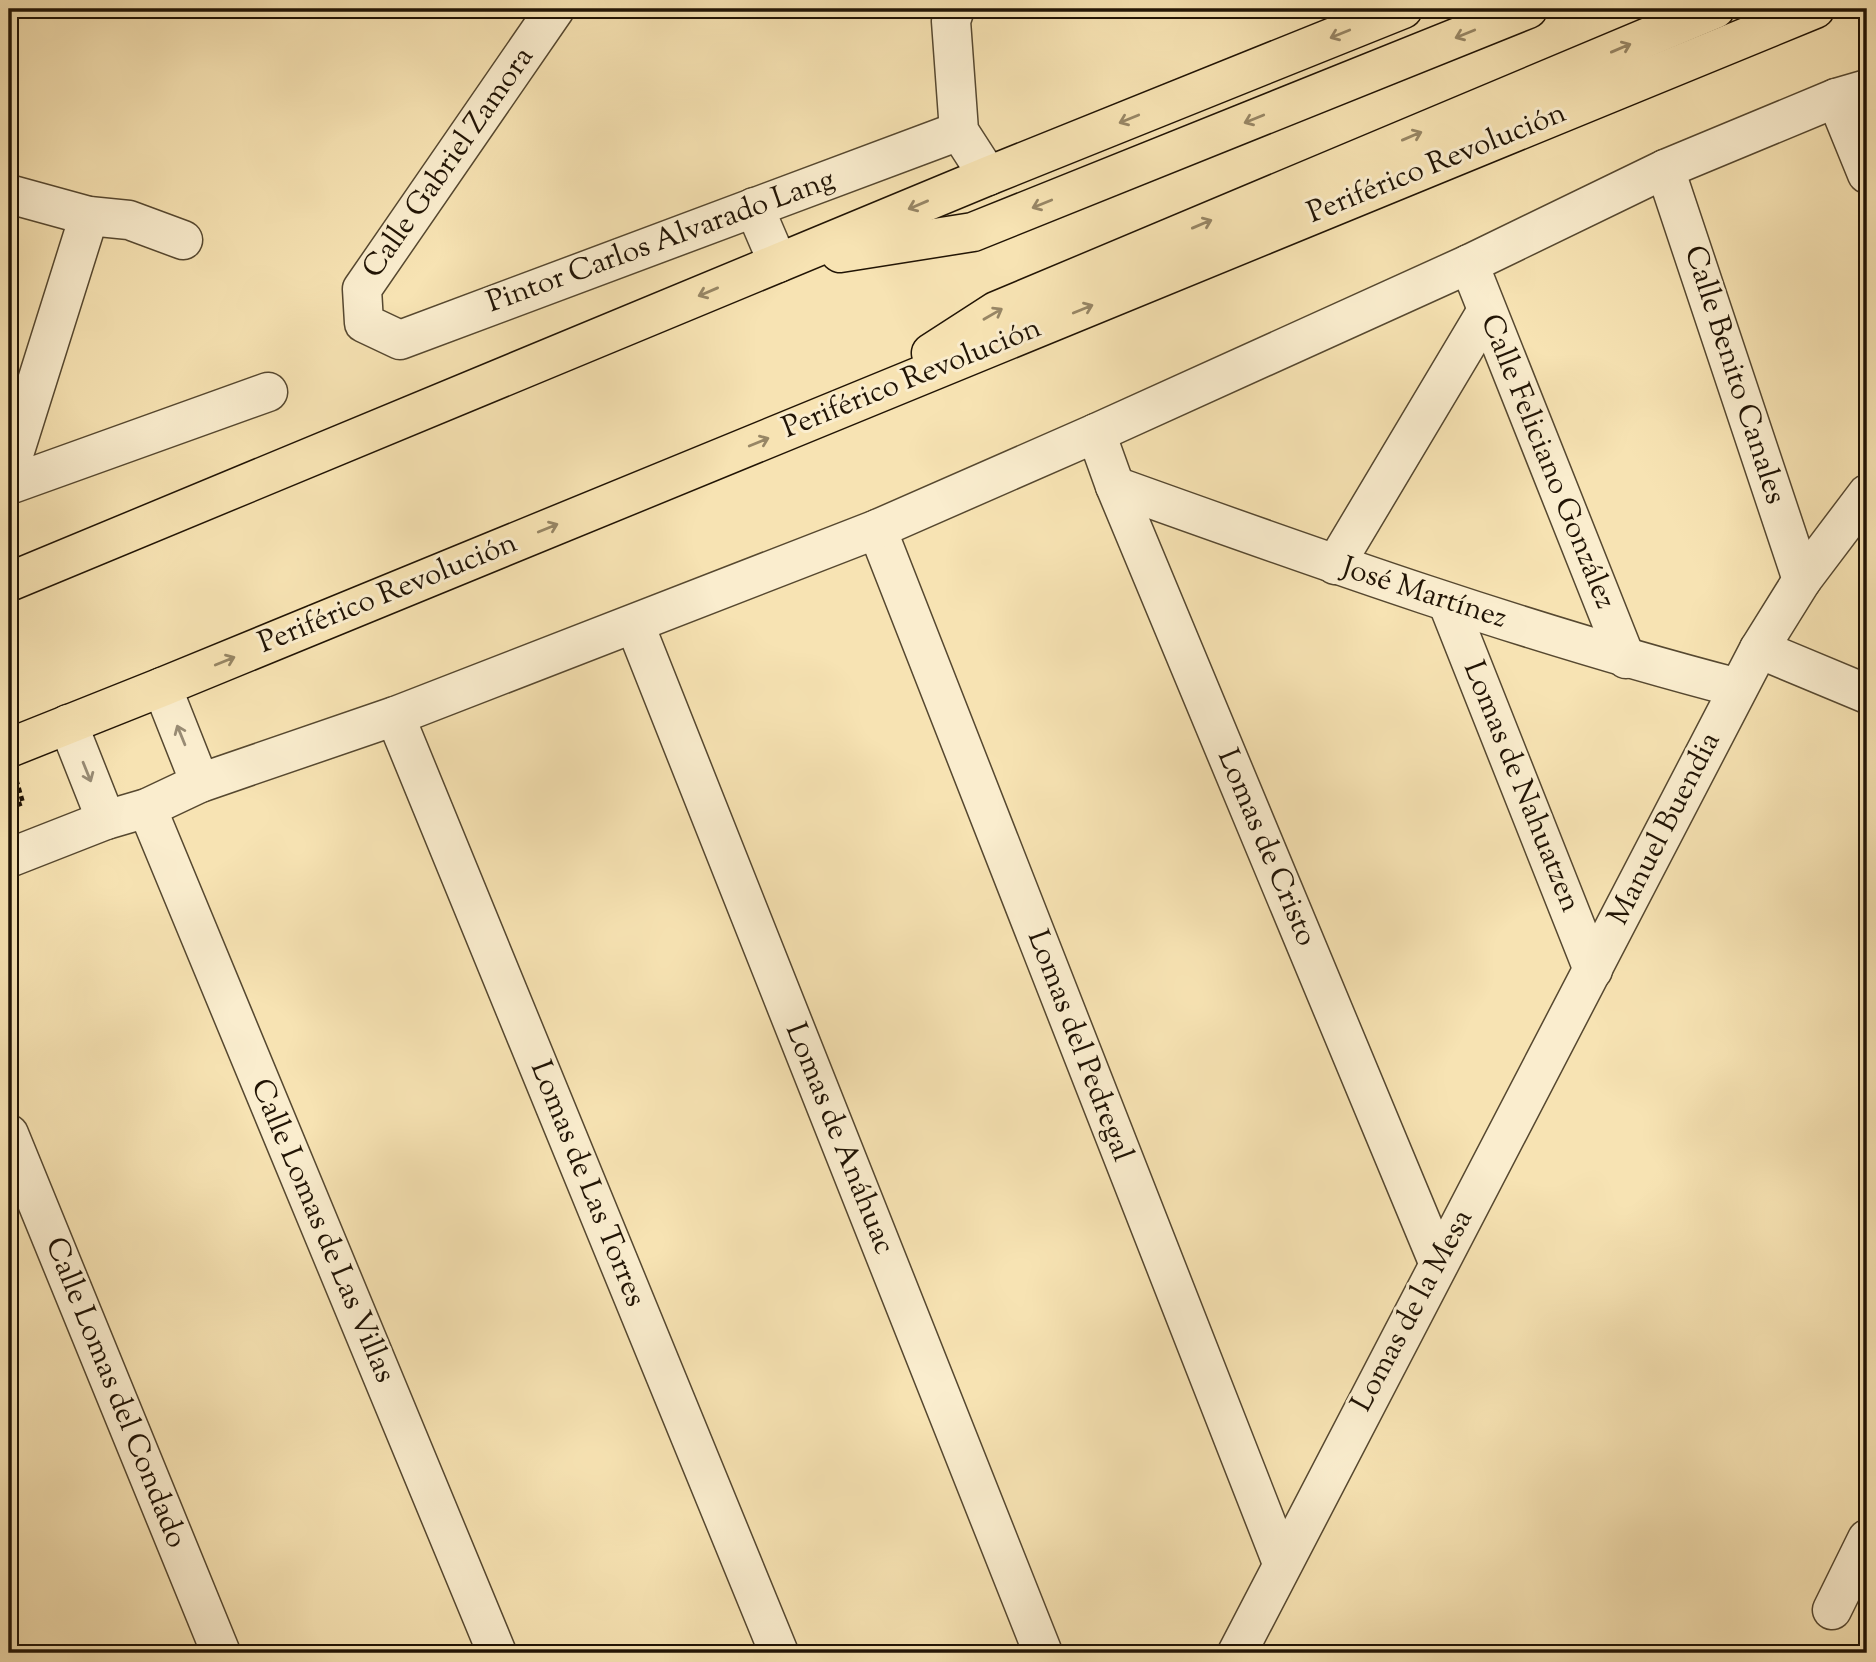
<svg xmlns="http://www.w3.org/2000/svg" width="1876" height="1662" viewBox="0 0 1876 1662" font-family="'Sorts Mill Goudy',serif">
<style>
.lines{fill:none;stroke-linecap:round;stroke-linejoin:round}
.street-casing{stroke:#564830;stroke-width:41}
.highway-casing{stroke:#211405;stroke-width:41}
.path{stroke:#211405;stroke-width:4.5;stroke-dasharray:5 3.5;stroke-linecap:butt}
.street{stroke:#faedce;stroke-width:38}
.highway{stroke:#f7e3b3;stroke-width:38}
.oneway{stroke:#978665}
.oneway2{stroke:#988b74}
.labels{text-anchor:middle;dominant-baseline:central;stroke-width:6;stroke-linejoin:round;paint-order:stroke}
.street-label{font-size:30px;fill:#211405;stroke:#faedce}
</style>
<rect width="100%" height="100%" fill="#f7e3b3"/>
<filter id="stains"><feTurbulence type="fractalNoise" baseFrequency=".00286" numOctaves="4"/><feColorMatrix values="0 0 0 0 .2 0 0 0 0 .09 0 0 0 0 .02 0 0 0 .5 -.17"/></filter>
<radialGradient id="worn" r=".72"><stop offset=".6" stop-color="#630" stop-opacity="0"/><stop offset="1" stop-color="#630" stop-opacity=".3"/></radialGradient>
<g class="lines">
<defs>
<g id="street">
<path d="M555,9L362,289L364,323L400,340L959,131"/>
<path d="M955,9L951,21L959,131L988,176"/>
<path d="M1836,98L1867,174"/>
<path d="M1665,169L1802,580"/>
<path d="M9,194L89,216L129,220L183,240"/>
<path d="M754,207L778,263"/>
<path d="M1469,264L1626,659"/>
<path d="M1096,433L1115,486L1438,1262"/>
<path d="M9,470L89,216"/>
<path d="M9,485L268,392"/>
<path d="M1115,486C1321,560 1526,633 1738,688"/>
<path d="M877,529L1282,1563"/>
<path d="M1335,565L1486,312"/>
<path d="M1448,604L1593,970"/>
<path d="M635,625L1043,1653"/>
<path d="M1759,649L1867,694"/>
<path d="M162,687L200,783"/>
<path d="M395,716L779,1653"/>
<path d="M68,724L106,820"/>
<path d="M147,808L497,1653"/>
<path d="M9,858L106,820L147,808L200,783L395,716L877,529L1096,433L1469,264L1665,169L1836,98L1867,89"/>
<path d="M9,1134L221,1653"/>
<path d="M1832,1610L1867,1539"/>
<path d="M1237,1653L1759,649L1802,580L1867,494"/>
</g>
<g id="highway">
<path d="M840,253L973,232L1528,9"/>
<path d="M931,353L996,311L1715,9"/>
<path d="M9,582L988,176L1403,9"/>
<path d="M9,748L162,687L1815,9"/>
</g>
</defs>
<use href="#street" class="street-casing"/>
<use href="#highway" class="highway-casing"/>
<path class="path" d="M9,808L23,803L17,782"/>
<use href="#street" class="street"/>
<use href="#highway" class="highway"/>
</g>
<defs><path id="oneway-shaft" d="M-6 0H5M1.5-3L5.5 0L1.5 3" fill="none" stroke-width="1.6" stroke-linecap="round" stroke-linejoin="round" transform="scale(1.75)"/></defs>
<g class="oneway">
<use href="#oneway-shaft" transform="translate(1340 34) rotate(158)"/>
<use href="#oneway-shaft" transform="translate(1465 34) rotate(158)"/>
<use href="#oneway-shaft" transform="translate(1621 48) rotate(-23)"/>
<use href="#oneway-shaft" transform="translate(1129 119) rotate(158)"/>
<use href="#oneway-shaft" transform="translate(1254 119) rotate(158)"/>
<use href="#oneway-shaft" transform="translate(1412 136) rotate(-23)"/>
<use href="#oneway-shaft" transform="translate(1042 204) rotate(158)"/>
<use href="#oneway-shaft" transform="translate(918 205) rotate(157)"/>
<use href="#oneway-shaft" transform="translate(1202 224) rotate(-23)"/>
<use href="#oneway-shaft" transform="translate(708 292) rotate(157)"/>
<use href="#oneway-shaft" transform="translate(1083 309) rotate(-22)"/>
<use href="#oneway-shaft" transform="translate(993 314) rotate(-30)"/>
<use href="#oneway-shaft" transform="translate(759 442) rotate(-22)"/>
<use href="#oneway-shaft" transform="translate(548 528) rotate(-22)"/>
<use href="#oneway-shaft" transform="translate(225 661) rotate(-22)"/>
</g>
<g class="oneway2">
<use href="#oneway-shaft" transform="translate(181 735) rotate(-112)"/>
<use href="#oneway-shaft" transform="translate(87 772) rotate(68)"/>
</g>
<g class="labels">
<g class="street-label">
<text transform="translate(449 163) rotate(-55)">Calle Gabriel Zamora</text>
<text transform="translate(1437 164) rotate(-22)">Periférico Revolución</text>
<text transform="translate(661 242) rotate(-20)">Pintor Carlos Alvarado Lang</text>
<text transform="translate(1734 375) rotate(72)">Calle Benito Canales</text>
<text transform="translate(912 379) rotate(-22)">Periférico Revolución</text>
<text transform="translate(1547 462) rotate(68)">Calle Feliciano González</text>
<text transform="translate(388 594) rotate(-22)">Periférico Revolución</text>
<text transform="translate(1424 594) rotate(18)">José Martínez</text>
<text transform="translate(1521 787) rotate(68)">Lomas de Nahuatzen</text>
<text transform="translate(1665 829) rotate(-63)">Manuel Buendia</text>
<text transform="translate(1266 848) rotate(67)">Lomas de Cristo</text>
<text transform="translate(1079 1046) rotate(69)">Lomas del Pedregal</text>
<text transform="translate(839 1139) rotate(68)">Lomas de Anáhuac</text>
<text transform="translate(587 1184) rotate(68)">Lomas de Las Torres</text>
<text transform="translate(322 1231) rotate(67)">Calle Lomas de Las Villas</text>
<text transform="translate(1413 1311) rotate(-62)">Lomas de la Mesa</text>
<text transform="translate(115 1393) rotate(68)">Calle Lomas del Condado</text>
</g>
</g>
<rect width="1876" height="1662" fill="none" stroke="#f7e3b3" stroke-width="35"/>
<rect x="10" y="10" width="1855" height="1641" fill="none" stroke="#211405" stroke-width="3.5"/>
<rect x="18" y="18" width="1841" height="1627" fill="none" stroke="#211405" stroke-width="2"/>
<rect width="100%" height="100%" filter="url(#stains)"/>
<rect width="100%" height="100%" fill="url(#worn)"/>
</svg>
